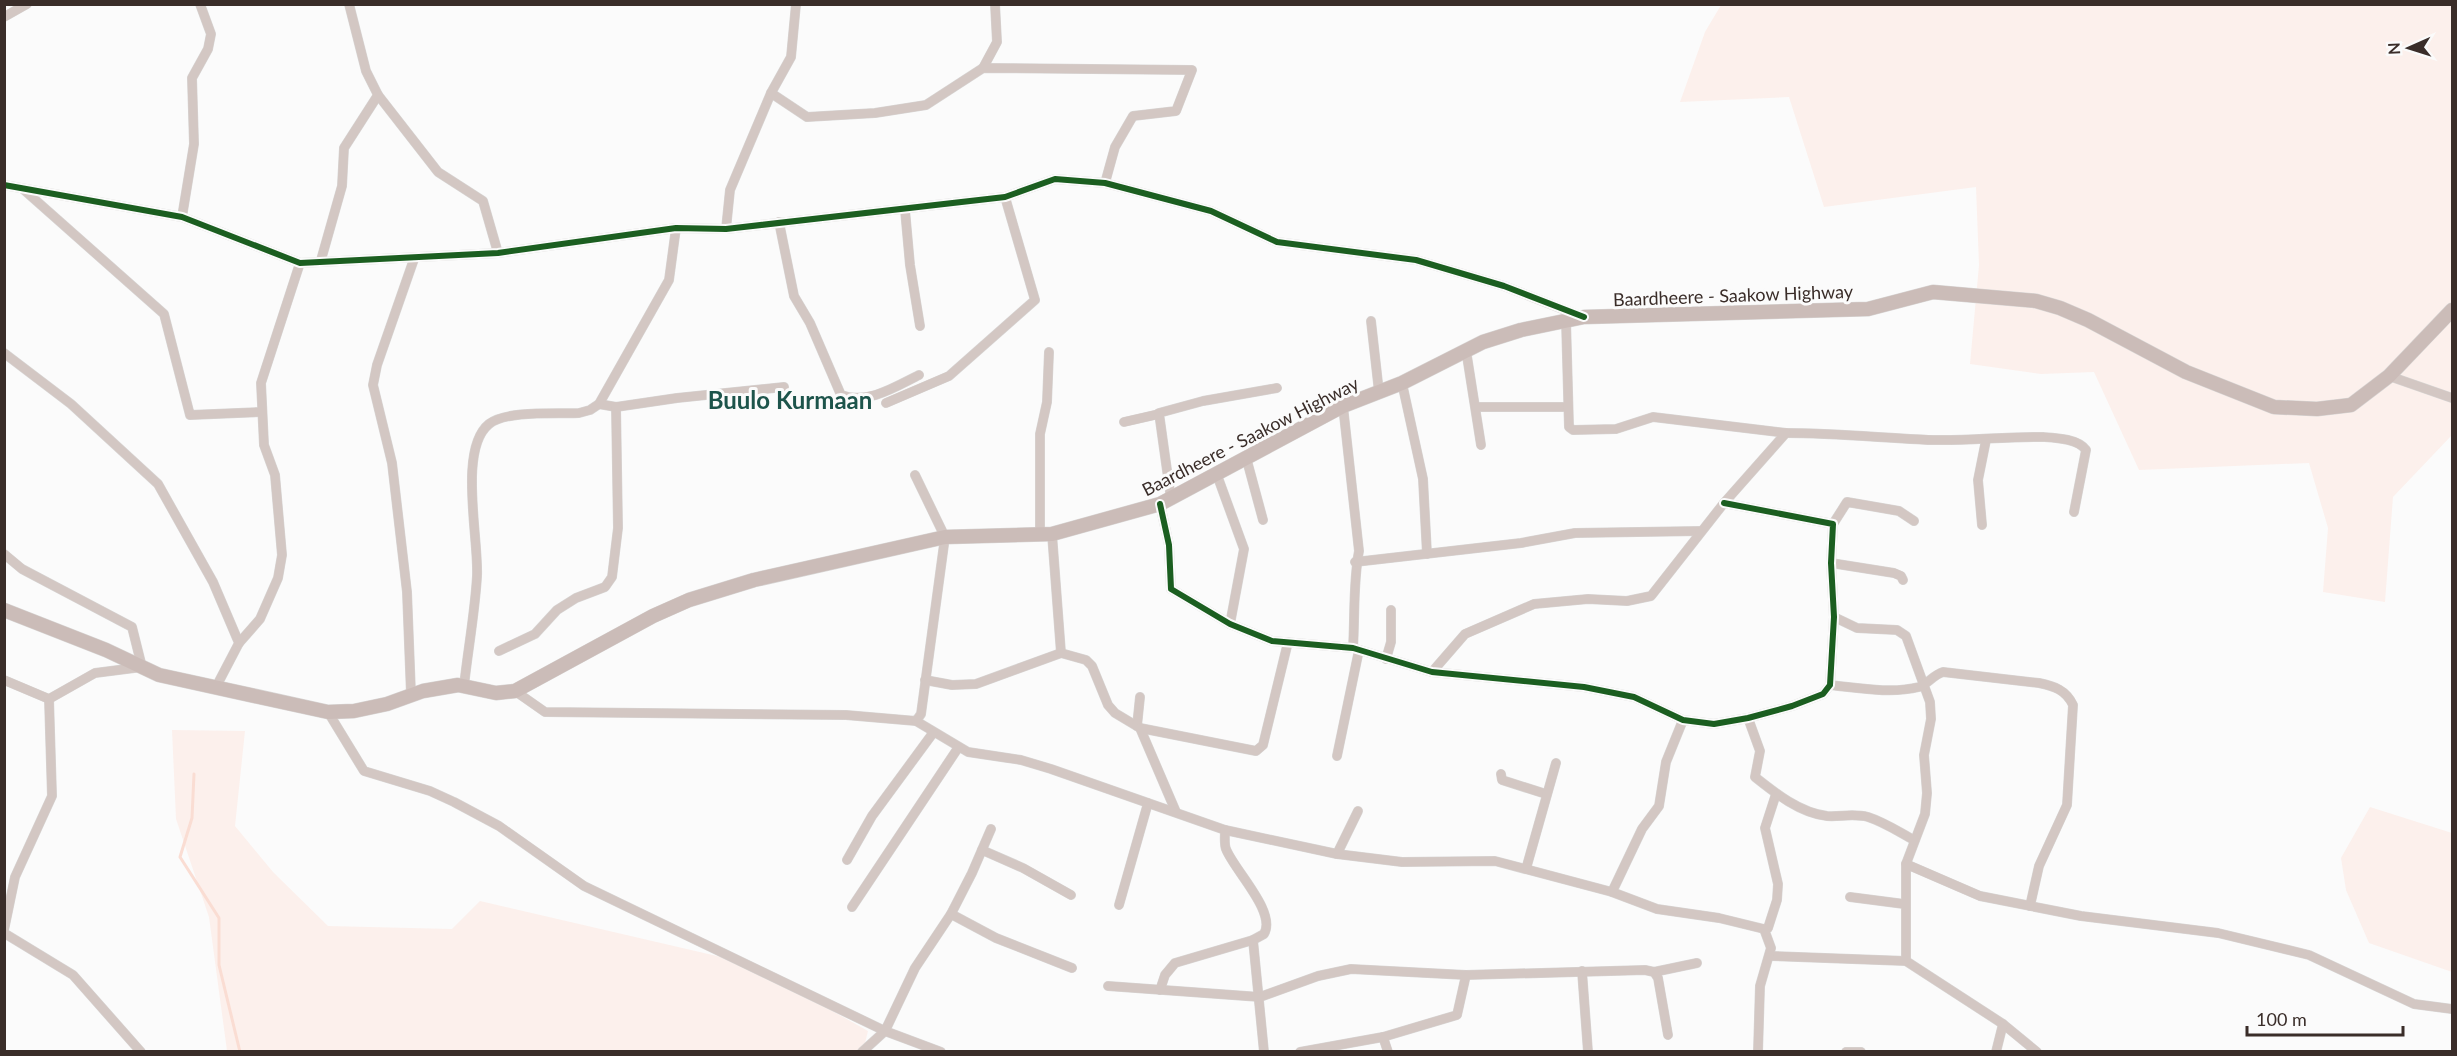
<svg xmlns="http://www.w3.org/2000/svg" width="2457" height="1056" viewBox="0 0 2457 1056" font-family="Lato,sans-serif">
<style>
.green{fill:#fcf0ec}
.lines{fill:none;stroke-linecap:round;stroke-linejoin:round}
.stream{stroke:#faddd3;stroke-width:3}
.street-casing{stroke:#d8d6d5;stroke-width:10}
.secondary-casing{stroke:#d8d6d5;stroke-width:15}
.street{stroke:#d3c7c3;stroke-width:9}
.secondary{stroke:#cbbcb8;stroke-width:14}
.cycleway-casing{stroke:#fbfbfb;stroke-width:10}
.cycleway{stroke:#1b5e20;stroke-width:6}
.labels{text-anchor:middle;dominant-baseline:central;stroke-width:6;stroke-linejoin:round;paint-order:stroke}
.street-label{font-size:18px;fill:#3a2d29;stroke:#fbfbfb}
.district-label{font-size:24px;font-weight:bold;fill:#1d544b;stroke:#fbfbfb}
</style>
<rect width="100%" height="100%" fill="#fbfbfb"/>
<g class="green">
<path d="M1721,5H2452V435L2393,497L2385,602L2323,592L2328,528L2309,463L2139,470L2094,372L2041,374L1970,364L1979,265L1976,187L1824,207L1789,97L1680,102L1705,32Z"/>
<path d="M172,730L245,731L235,826L273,872L328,926L452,929L480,901L747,963L868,1031L863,1051H227L209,917L176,819Z"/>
<path d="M2370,807L2452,833V972L2369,943L2346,890L2341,858Z"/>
</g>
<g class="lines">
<path class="stream" d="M194,774L192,818L180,857L219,918V965L240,1052"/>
<defs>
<g id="street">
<path d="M349,4L366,71L378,95L438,172L483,201L498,253"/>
<path d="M4,17L27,4"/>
<path d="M983,68L997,42L995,4"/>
<path d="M771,93L807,117L875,113L926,105L983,68L1192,70L1176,111L1133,116L1115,147L1105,183"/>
<path d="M4,185L182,217L300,263L498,253L676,228L726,229L1005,197L1055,179L1105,183L1211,211L1277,242L1416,260L1504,286L1583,317"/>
<path d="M23,189L164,314L190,415L261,412"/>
<path d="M905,210L910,265L920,326"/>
<path d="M182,217L194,144L192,78L208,49L211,34L200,4"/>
<path d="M779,222L794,296L810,323L841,395C867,405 895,387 919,375"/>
<path d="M726,229L730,190L771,93L791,57L796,4"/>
<path d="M321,260L342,186L344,148L378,95"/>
<path d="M1371,321L1379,392"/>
<path d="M1466,350L1481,445"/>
<path d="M4,353L71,404L158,484L213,582L239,643L216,687"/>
<path d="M2389,376L2452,398"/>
<path d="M1402,383L1423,479L1427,554"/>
<path d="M886,403L949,376L1035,300L1005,197"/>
<path d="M599,404L616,407L677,398L784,387"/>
<path d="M1343,406L1359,551C1353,582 1355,616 1353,648"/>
<path d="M1476,407H1568"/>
<path d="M1124,422L1159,414"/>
<path d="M1786,433C1835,433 1884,438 1933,440C1970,441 2007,436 2043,437C2057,438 2078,439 2086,450L2074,512"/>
<path d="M1246,457L1263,520"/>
<path d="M1217,475L1244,549L1230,624"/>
<path d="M1171,499L1159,413L1203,401L1277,388"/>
<path d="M1160,504L1169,545L1171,589L1230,624L1272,641L1353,648L1432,672L1584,687L1634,697L1683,720L1714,724L1748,718L1792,706L1823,694L1830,685L1834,617L1831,563L1833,524L1724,503"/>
<path d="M1833,524L1847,502L1899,511L1914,521"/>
<path d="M1982,525L1978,480L1986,440"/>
<path d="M1052,534L1061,653"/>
<path d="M1040,535V434L1047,402L1049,352"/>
<path d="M4,554L22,569L132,627L142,667L95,673L49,699L4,680"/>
<path d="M1355,562L1521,543L1575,533L1701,531"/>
<path d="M1831,563L1894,573L1901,576L1903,580"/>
<path d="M1834,617L1857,628L1897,630L1906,636L1930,702L1931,719L1924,755L1927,793L1925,814L1906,864"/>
<path d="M239,643L260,619L278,578L282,555L275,475L264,445L261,383L300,263"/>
<path d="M499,651L535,634L557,610L576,598L605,587L612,577L618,528L616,407"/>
<path d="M1386,659L1391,642V610"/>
<path d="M1432,672L1465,634L1534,604L1588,599L1627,601L1651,596L1724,503L1786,433L1653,417L1616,429L1573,430L1569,427L1566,321"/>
<path d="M925,680L952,685L976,684L1061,653L1086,660L1092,666L1108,705L1115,713L1140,728L1176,812"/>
<path d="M1830,685C1859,688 1891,694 1919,687C1928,684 1933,675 1943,672L2039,683C2054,686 2066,690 2073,705L2067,805L2039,866L2030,906"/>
<path d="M464,686C468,649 475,612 477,576C479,539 458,449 489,424C506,410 557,414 579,413L590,410L599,404L669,280L676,228"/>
<path d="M515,691L545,712L846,715L916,721L921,714L945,537L915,475"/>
<path d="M411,694L407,592L392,463L373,385L377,365L414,259"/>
<path d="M328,712L364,771L430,791L454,802L499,826L584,886L885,1031L941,1052"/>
<path d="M1748,718L1760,751L1755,777C1775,793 1800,813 1827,816C1841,817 1853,813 1868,817C1884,822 1899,832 1914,840"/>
<path d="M916,721L968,752L1021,760L1051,769L1225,830L1337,854L1402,862L1495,861L1612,892L1657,909L1719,918L1764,929L1768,928L1777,900L1778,884L1765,828L1776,794"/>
<path d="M1137,726L1140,697"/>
<path d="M1140,728L1256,751L1263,745L1288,642"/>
<path d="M1337,756L1359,650"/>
<path d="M1501,774L1502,780L1546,794"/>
<path d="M1225,830C1225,836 1224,844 1226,849C1234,870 1277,912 1264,934L1253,940L1264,1052"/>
<path d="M982,850L1023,868L1071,895"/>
<path d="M1337,854L1358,811"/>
<path d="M847,860L872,816L933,733"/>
<path d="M1526,869L1556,763"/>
<path d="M1612,892L1642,829L1659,806L1666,762L1683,720"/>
<path d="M1850,897L1904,904"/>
<path d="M1119,905L1148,803"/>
<path d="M852,907L958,748"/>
<path d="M951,914L996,938L1072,968"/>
<path d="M4,930L15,877L52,796L49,699"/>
<path d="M4,933L73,975L141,1052"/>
<path d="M1771,956L1906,961L2003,1024L2037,1052"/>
<path d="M1906,961V864L1980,896L2081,916L2218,933L2309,955L2414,1004L2452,1009"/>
<path d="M1582,971L1588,1052"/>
<path d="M1654,972L1697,963"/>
<path d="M1108,986L1260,997L1318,976L1351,969L1466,975L1645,970L1654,972L1658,978L1668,1035"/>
<path d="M1160,990L1165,975L1175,963L1253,940"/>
<path d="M1383,1037L1388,1052"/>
<path d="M862,1052L885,1031L915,968L951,914L972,873L991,829"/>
<path d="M1300,1052L1383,1037L1457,1015L1466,975"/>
<path d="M1758,1052L1760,986L1771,948L1764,929"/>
<path d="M1846,1052H1861"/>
<path d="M1996,1052L2003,1024"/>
</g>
<path id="secondary" d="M4,610L106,650L159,675L328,712L354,711L387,704L423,691L458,685L496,693L515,691L653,616L689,600L754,580L945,537L1052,534L1160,504L1343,406L1402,383L1483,342L1521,330L1584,317L1868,309L1933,292L2036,301L2060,308L2088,320L2186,372L2274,407L2317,409L2351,405L2389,376L2452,310"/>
</defs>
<use href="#street" class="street-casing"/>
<use href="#secondary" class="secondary-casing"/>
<use href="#street" class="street"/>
<use href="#secondary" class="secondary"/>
<defs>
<g id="cycleway">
<path d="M4,185L182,217L300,263L498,253L676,228L726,229L1005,197L1055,179L1105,183L1211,211L1277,242L1416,260L1504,286L1584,317"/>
<path d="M1160,504L1169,545L1171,589L1230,624L1272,641L1353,648L1432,672L1584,687L1634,697L1683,720L1714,724L1748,718L1792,706L1823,694L1830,685L1834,617L1831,563L1833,524L1724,503"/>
</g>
</defs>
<use href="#cycleway" class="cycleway-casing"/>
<use href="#cycleway" class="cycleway"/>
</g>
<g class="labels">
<g class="street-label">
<text transform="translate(1733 295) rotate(-2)">Baardheere - Saakow Highway</text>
<text transform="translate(1250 436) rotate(-27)">Baardheere - Saakow Highway</text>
</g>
<g class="district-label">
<text x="790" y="399">Buulo Kurmaan</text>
</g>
</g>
<rect width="2457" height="1056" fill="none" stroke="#3a2d29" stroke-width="12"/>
<g transform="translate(2409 48) rotate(267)" stroke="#fbfbfb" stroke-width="4.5" paint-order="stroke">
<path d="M0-4.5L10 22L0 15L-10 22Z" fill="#3a2d29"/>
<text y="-9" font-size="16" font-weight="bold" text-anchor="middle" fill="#3a2d29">N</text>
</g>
<path d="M2247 1026v9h156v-9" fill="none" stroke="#3a2d29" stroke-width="3"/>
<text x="2256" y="1026" font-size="18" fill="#3a2d29" stroke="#fbfbfb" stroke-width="4.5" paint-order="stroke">100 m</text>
</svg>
